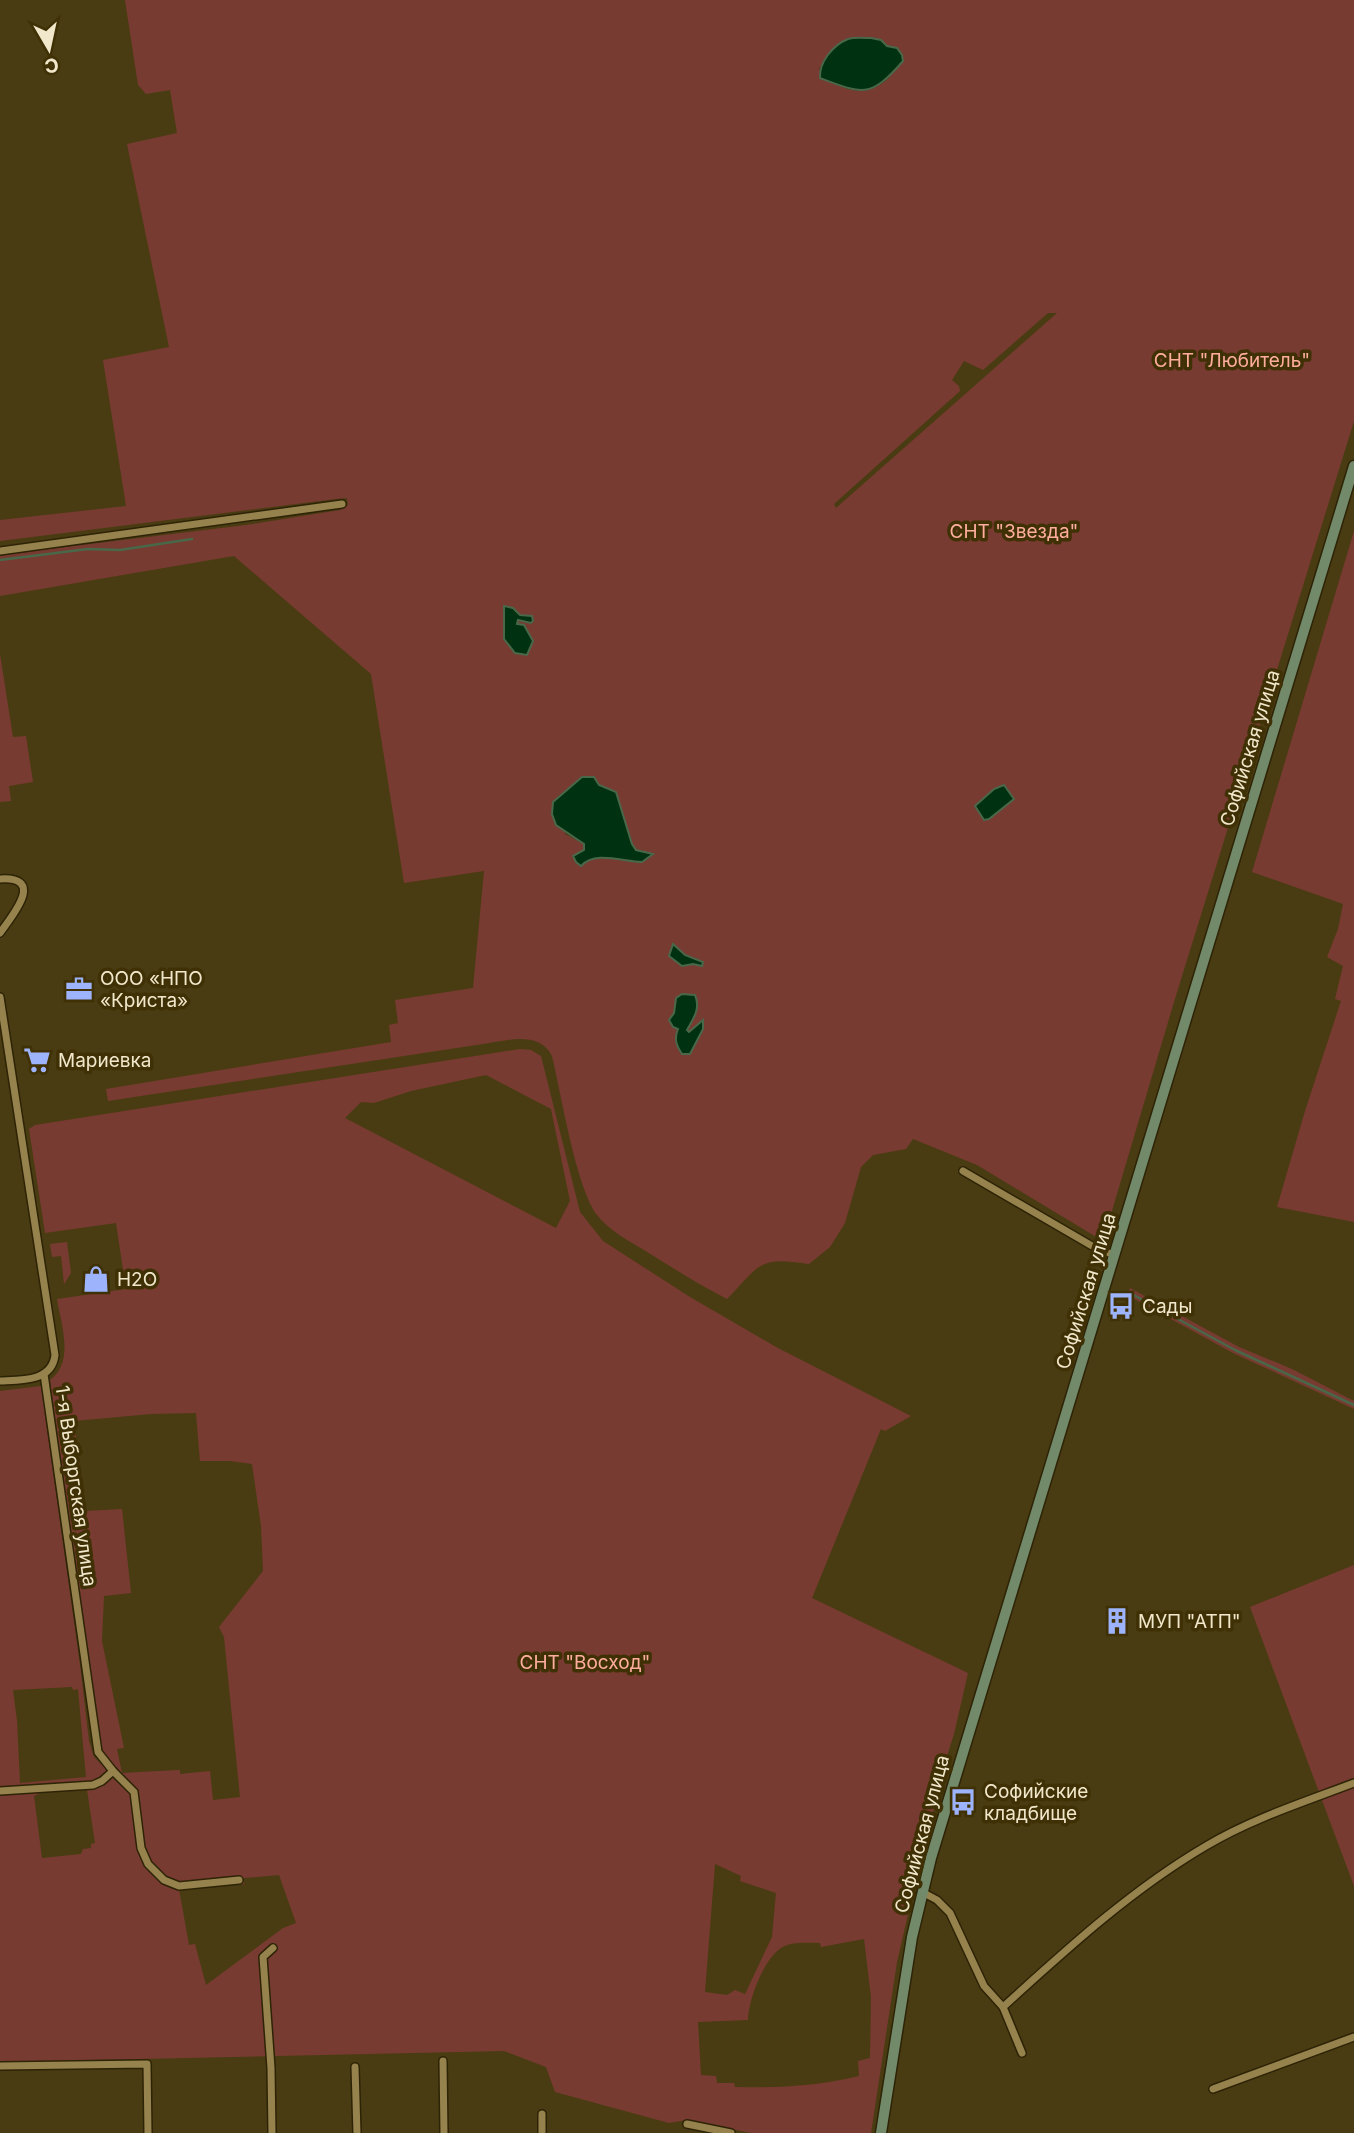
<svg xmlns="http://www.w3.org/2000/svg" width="1354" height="2133" viewBox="0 0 1354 2133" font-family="Inter,sans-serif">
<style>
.green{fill:#783b31;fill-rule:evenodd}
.water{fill:#003111;stroke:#486849;stroke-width:2}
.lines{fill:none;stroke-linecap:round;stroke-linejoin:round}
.stream{stroke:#486849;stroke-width:2.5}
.street-casing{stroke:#2d2306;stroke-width:10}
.secondary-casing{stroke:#2d2306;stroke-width:13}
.street{stroke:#95824c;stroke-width:7}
.secondary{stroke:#728a6a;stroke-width:10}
.labels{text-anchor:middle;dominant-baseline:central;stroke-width:7;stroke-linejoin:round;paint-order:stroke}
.park-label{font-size:19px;fill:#ffad9e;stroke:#3f3105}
.street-label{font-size:19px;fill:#f1e7cb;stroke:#3f3105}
.poi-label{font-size:19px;fill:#f1e7cb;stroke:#3f3105;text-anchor:start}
</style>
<rect width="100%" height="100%" fill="#4a3c12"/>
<g class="green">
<path d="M125,0H1354V421L1174,1002L1103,1241L977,1165L913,1139L906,1149L873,1155L861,1167L845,1223L830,1247L809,1264C758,1256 761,1264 727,1299C698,1284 671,1267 644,1250C627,1240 610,1231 597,1215C576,1187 561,1093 552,1056C539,1030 505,1041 483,1044L108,1101L106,1089L391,1042L389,1025L398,1023L395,1000L473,988L484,871L404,883L371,674L234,556L0,596V555L246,525L340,510L348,505L347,498L336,499L0,541V520L126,506L103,360L169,347L127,144L177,133L170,90L146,94L138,85ZM871,38L887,46L890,77C866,100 839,92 819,69C834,45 843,39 871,38ZM1048,313H1057L836,508L834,504L960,391L959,386L952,380L964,361L983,370ZM599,785L616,792L632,844L636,850H643L633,862C620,857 599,857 586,861L581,853L584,850V844L565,834L559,795L569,789Z"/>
<path d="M1354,531V1222L1277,1207L1305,1111L1341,1001L1335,999L1343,966L1327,957L1338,929L1343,904L1252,872Z"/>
<path d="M0,654L13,737L26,736L33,782L9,786L11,801L0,802Z"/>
<path d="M520,1049L531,1050L541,1056L580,1212L603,1241L690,1297L776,1347L911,1416L885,1431L881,1429L812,1598L968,1673L954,1734L933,1800L936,1801L930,1824L923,1823L908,1882L915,1884L897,1962L871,2133H751L687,2120L669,2123L555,2092L546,2067L504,2051L0,2062V1793L103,1784L118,1771L103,1751L99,1737L50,1380C75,1362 61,1324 57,1299L126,1289L116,1223L45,1233L29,1129L35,1125ZM486,1075L551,1109L570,1201L556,1228L345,1118L361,1102L374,1103L411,1091ZM196,1413L200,1461H230L252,1464L261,1526L263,1571L219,1627L224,1637L240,1797L213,1800L210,1771L180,1774V1770H177L122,1773L117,1749L124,1748L102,1641L104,1596L131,1593L122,1509L86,1511L74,1421L151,1414ZM87,1790L95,1843L91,1844V1848L83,1849L81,1854L42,1858L34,1796L41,1793ZM715,1864L741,1876L740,1881L776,1893L772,1937L745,1994L735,1990L727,1995L705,1992ZM279,1875L296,1923L283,1928L206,1985L195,1944L189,1945L179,1889L244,1884V1878ZM864,1939L871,1997L870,2058L858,2061L859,2076C818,2086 778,2088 735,2087L734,2083H717L716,2076L701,2075L698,2022L748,2020C748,2000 766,1951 787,1945C797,1942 810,1943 820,1943L821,1947Z"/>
<path d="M67,1242L71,1273L64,1284L61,1256L52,1257L50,1244Z"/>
<path d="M1130,1288L1239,1347L1292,1369L1354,1401V1409L1233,1353L1127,1295Z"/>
<path d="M41,1386L80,1665L89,1741L94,1757L108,1771L92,1781L0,1787V1391ZM72,1687L73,1690L78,1689L86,1777L20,1783L17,1721L13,1690Z"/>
<path d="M1354,1565V1886L1250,1607Z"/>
</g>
<g class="water">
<path d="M871,38L881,40L887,46L897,48L902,55L903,61C870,99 863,94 820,78C819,62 833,45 848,39C855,37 864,38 871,38Z"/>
<path d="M504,606L513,608L520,615L532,616L533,621L531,623L518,620L517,624L524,625L533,641L527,655L515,653L504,639Z"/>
<path d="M582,777H594L599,785L616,792L632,844L636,850L653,854L642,862C624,862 595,850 581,866L576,862L573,856L584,850V844L556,825L552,814L553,802Z"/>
<path d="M1004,785L1014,799L989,819L984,820L975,806L994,789Z"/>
<path d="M673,944L685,955L703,962L702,966L693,964L682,966L669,956Z"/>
<path d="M682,994L695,995C701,1009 693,1019 687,1030L689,1032L703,1020V1029L690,1054H682C676,1045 674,1039 678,1029L673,1027L669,1020L674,1013L676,998Z"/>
</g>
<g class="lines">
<g class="stream">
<path d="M0,560L88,549L120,550L192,539"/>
<path d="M1128,1292L1235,1350L1354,1405"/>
</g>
<defs>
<g id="street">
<path d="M0,551L342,504"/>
<path d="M0,879C47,876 11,917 0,933"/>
<path d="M0,997L55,1355C52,1382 21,1380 0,1381"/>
<path d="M963,1171L1099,1250L1115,1255"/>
<path d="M44,1374L98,1752L113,1771L134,1792L141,1848L148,1864L164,1880L179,1886L239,1880"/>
<path d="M0,1791L93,1785L102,1781L113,1771"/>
<path d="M922,1892L937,1900L950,1913L984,1986L1003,2007L1022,2053"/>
<path d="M1003,2007C1067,1949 1131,1890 1206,1846C1251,1819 1304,1802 1354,1783"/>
<path d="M443,2061L444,2133"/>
<path d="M0,2066L147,2064L148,2133"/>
<path d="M355,2067L357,2133"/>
<path d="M1213,2089L1354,2037"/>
<path d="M542,2114V2133"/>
<path d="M687,2124L731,2133"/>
<path d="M272,2133L271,2068L263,1957L273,1948"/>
</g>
<path id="secondary" d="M881,2133L912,1937L931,1858L1354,466"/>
</defs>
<use href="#street" class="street-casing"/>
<use href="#secondary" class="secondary-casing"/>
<use href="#street" class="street"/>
<use href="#secondary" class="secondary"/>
</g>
<defs>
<symbol id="office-bare" viewBox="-9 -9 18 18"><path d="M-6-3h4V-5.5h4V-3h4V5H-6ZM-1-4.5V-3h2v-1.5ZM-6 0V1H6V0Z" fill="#9db4fd" stroke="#3f3105" stroke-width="2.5" paint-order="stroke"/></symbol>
<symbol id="supermarket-bare" viewBox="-9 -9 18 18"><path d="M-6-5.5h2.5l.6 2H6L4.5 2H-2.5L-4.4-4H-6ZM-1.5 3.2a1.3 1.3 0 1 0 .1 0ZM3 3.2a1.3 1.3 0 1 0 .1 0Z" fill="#9db4fd" stroke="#3f3105" stroke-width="2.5" paint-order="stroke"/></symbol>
<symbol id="shop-bare" viewBox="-9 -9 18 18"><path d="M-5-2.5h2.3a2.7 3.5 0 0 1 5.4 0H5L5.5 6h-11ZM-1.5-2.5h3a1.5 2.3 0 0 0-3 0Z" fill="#9db4fd" stroke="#3f3105" stroke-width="2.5" paint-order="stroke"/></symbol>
<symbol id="bus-bare" viewBox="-9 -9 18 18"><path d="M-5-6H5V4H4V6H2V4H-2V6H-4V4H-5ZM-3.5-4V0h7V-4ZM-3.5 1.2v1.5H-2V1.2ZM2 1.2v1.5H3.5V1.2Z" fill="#9db4fd" stroke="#3f3105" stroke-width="2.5" paint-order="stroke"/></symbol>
<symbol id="building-bare" viewBox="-9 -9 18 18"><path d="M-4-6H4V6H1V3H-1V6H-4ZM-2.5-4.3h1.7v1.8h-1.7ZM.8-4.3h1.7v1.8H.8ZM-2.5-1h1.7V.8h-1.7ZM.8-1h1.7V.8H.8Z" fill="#9db4fd" stroke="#3f3105" stroke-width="2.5" paint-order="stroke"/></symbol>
</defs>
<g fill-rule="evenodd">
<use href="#office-bare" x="60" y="970" width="38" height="38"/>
<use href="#supermarket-bare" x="18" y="1041" width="38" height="38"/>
<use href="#shop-bare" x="77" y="1260" width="38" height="38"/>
<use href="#bus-bare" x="1102" y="1287" width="38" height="38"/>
<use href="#building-bare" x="1098" y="1602" width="38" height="38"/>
<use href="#bus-bare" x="944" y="1783" width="38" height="38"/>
</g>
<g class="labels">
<g class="park-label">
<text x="1232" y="360">СНТ "Любитель"</text>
<text x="1014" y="531">СНТ "Звезда"</text>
<text x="585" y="1662">СНТ "Восход"</text>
</g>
<g class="street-label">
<text transform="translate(1250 748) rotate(-73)">Софийская улица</text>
<text transform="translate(1086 1291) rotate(-73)">Софийская улица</text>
<text transform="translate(76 1486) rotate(82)">1-я Выборгская улица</text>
<text transform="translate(922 1834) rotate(-75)">Софийская улица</text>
</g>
<g class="poi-label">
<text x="100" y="978">ООО «НПО<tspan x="100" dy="22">«Криста»</tspan></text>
<text x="58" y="1060">Мариевка</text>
<text x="117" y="1279">H2O</text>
<text x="1142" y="1306">Сады</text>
<text x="1138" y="1621">МУП "АТП"</text>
<text x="984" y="1791">Софийские<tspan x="984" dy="22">кладбище</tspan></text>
</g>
</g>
<g transform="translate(49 49) rotate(171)" stroke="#3f3105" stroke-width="5" paint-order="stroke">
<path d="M0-5L12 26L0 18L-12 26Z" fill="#f1e7cb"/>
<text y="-10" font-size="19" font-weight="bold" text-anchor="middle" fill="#f1e7cb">С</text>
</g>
</svg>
